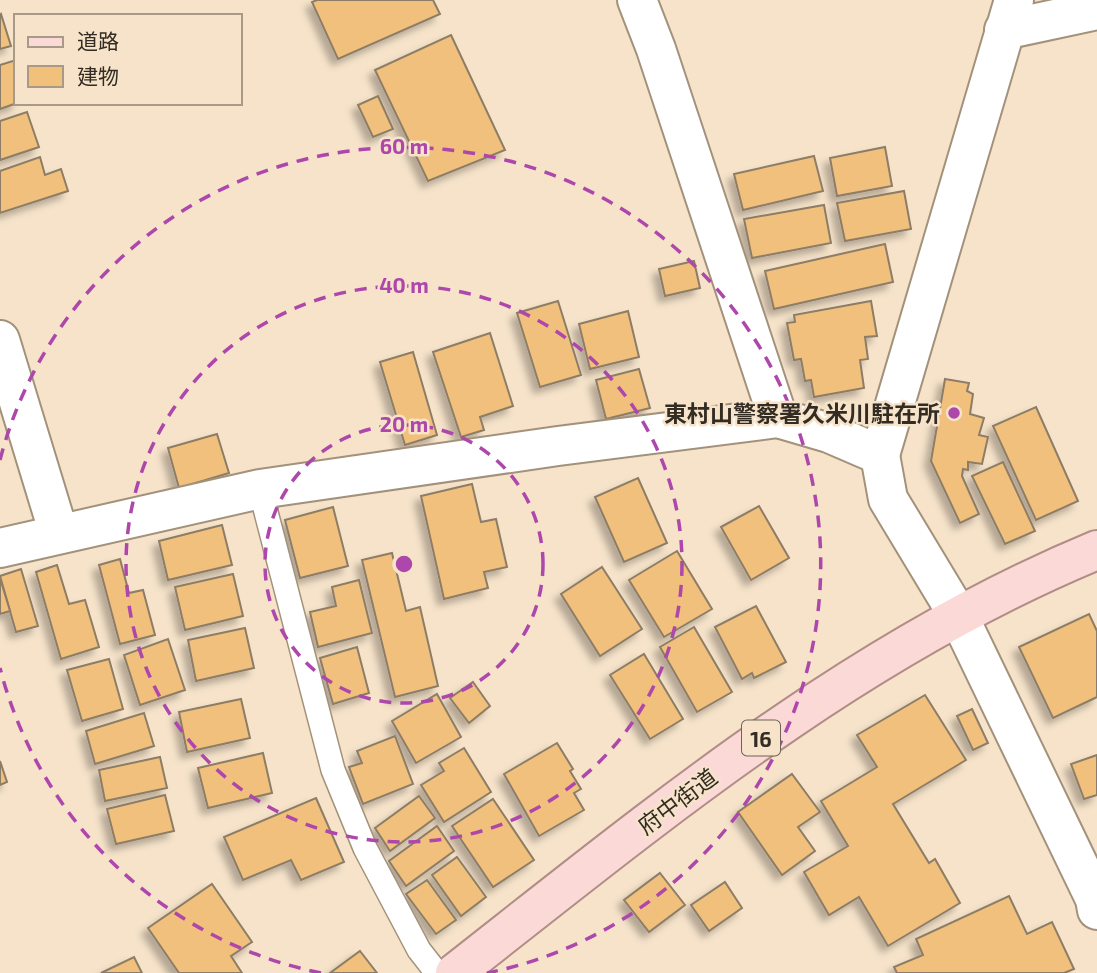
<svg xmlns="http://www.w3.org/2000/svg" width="1097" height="973" viewBox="0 0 1097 973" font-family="'Exo 2','Noto Sans JP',sans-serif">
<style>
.building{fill:#f1c07b;stroke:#8d7d66;stroke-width:2;filter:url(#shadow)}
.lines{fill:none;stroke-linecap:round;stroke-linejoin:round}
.service-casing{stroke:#a3927b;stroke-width:26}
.minor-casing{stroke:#a3927b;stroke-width:42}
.primary-casing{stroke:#b28c86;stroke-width:42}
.service{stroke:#fff;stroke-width:23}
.minor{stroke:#fff;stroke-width:38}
.primary{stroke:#fad9d6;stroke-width:38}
.ring{fill:none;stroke:#ae47ab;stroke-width:3.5;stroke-dasharray:12 9}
.poi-dot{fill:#ae47ab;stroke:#f6e3ca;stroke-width:2.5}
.labels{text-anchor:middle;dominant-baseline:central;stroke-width:5;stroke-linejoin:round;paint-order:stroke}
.shield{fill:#f6e3ca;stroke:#6e6355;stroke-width:2}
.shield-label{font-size:21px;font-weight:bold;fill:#332c23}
.poi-label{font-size:23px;font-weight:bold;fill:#332c23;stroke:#f6e3ca;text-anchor:end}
.street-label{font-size:23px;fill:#332c23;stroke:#f6e3ca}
.centre{fill:#ae47ab;stroke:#f6e3ca;stroke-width:3.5}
.ring-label{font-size:21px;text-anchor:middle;font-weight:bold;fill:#ae47ab;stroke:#f6e3ca;stroke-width:5;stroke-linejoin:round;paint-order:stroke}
</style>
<defs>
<filter id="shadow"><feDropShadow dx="-6" dy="6" stdDeviation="3.5" flood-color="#0004"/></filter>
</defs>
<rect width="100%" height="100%" fill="#f6e3ca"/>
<g class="building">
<path d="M317,0H433L440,14L338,59L312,2Z"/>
<path d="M1,14L11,46L0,49V15Z"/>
<path d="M451,35L505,150L428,181L375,70Z"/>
<path d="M16,60L17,103L0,109V65Z"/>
<path d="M378,96L393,129L373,137L358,105Z"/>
<path d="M27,112L39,147L0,160V121Z"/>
<path d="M885,147L892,186L837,196L830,158Z"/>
<path d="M814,156L823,191L743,210L734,174Z"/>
<path d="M40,157L45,175L61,169L68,191L0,213V171Z"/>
<path d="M904,191L911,229L845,241L837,203Z"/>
<path d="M824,205L831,243L752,258L744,219Z"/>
<path d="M885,244L893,282L774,309L765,271Z"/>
<path d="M694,261L700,288L665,296L659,269Z"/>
<path d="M558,301L581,375L540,387L517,313Z"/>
<path d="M871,301L877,336L865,337L868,359L860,360L864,388L814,397L811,380L805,381L801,359L794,360L787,323L795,322L794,315Z"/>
<path d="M628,311L639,357L590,369L579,324Z"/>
<path d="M490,333L513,406L480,417L484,430L461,437L433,352Z"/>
<path d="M413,352L437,435L405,445L380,362Z"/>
<path d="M639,369L650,408L606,419L596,380Z"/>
<path d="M945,379L969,383L967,391L973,394L970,414L984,418L979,435L988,437L982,464L968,462V470L963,469L962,476L979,514L960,523L931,461Z"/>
<path d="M1036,407L1078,501L1036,520L993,426Z"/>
<path d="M217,434L229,473L179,488L168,448Z"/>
<path d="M1003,462L1035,531L1005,544L972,476Z"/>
<path d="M638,478L667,543L624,562L595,497Z"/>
<path d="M472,484L481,522L496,519L507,567L484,572L488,588L444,599L421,496Z"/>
<path d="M759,506L789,558L751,580L721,527Z"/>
<path d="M333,507L348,566L300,578L285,520Z"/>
<path d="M222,525L232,565L168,580L159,541Z"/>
<path d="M677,551L712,609L664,637L629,580Z"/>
<path d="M392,553L406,611L420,607L438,686L395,697L362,560Z"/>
<path d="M120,559L129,593L143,590L155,635L120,644L99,565Z"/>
<path d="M57,565L69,604L85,600L99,647L61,659L36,572Z"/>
<path d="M602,567L642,629L600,656L561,594Z"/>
<path d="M21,569L38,626L16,632L0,576Z"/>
<path d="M233,574L243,616L185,630L175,587Z"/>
<path d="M0,578L10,611L0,614Z"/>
<path d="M359,580L372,633L318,647L310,612L336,606L332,587Z"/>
<path d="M756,606L786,662L754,678L752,673L742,679L715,627Z"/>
<path d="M1089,614L1097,631V697L1053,718L1019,647Z"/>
<path d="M694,627L732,692L697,712L660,647Z"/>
<path d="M245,628L254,668L196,681L188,640Z"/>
<path d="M168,639L185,690L140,705L124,655Z"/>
<path d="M357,647L369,693L333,704L320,658Z"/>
<path d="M644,654L683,719L650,739L610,675Z"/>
<path d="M109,659L123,709L82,721L67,670Z"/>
<path d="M473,682L490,706L469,723L450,698Z"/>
<path d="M437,694L461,737L416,763L392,721Z"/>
<path d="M925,695L966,760L893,804L929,863L935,859L960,903L888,946L859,897L829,915L804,872L848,846L821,801L877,767L857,735Z"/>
<path d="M241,699L250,738L187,752L179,712Z"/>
<path d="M972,709L988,743L973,750L957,716Z"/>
<path d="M144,713L154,746L95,764L86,731Z"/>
<path d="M395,736L413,784L363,804L349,767L362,763L357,751Z"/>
<path d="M557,743L573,769L570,771L581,789L574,793L584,810L539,836L504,774Z"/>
<path d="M464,748L491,792L444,822L421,785L444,771L439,763Z"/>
<path d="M263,753L272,793L208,808L198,768Z"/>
<path d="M1097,755V795L1084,799L1071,764Z"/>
<path d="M160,757L167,788L105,801L99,770Z"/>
<path d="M0,761L7,782L0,785Z"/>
<path d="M792,774L820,812L798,827L815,851L782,875L738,812Z"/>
<path d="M165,795L174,831L116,844L107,809Z"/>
<path d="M419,796L435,818L390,851L375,828Z"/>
<path d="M316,798L344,862L301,880L291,860L243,880L224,837Z"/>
<path d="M493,799L534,860L493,887L452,826Z"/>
<path d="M437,826L454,851L406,886L389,861Z"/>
<path d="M457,857L486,897L461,916L432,875Z"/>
<path d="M660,873L685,905L649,932L624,900Z"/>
<path d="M427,880L456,920L436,934L406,894Z"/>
<path d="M725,882L742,908L709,931L691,905Z"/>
<path d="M212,884L252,942L231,956L242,973H179L148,928Z"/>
<path d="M1009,896L1027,934L1052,922L1074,969L1064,973H897L894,967L923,955L916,939Z"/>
<path d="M360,951L377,973H330Z"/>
<path d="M134,957L142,973H101Z"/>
</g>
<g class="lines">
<defs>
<path id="service" d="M260,489L333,770L365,848L419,950L437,973"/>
<g id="minor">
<path d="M637,0L656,49L778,418L829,433L880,455L888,499L958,615L1095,899L1097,910"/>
<path d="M1004,30L1097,10"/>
<path d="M0,340L59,534"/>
<path d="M880,455L1014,0"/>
<path d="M0,548L260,489L558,446L778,418"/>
</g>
<path id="primary" d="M455,973C659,813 855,650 1097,550"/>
</defs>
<use href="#service" class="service-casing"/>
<use href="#minor" class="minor-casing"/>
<use href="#primary" class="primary-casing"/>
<use href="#service" class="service"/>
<use href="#minor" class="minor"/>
<use href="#primary" class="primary"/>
</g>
<g class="ring">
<circle cx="404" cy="564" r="139"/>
<circle cx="404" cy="564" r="278"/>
<path d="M321 973A417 417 0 0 1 0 668M0 460A417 417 0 1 1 487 973"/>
</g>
<circle class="poi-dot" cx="954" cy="413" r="7"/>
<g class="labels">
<rect class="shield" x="742" y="720.5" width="38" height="35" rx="5"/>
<g class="shield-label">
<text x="761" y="738">16</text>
</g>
<g class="poi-label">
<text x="940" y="413">東村山警察署久米川駐在所</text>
</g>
<g class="street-label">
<text transform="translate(677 801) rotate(-37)">府中街道</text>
</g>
</g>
<circle cx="404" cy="564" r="10" class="centre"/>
<g class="ring-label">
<text x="404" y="154">60 m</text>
<text x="404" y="293">40 m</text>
<text x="404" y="432">20 m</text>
</g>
<rect x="14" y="14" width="228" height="91" fill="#f6e3ca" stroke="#a89a87" stroke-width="2"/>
<rect x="28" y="37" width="35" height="10" fill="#fad9d6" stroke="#a89a87" stroke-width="2"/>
<text x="77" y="49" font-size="21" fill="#332c23">道路</text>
<rect x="28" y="66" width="35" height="21" fill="#f1c07b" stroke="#a89a87" stroke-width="2"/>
<text x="77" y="84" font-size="21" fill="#332c23">建物</text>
</svg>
